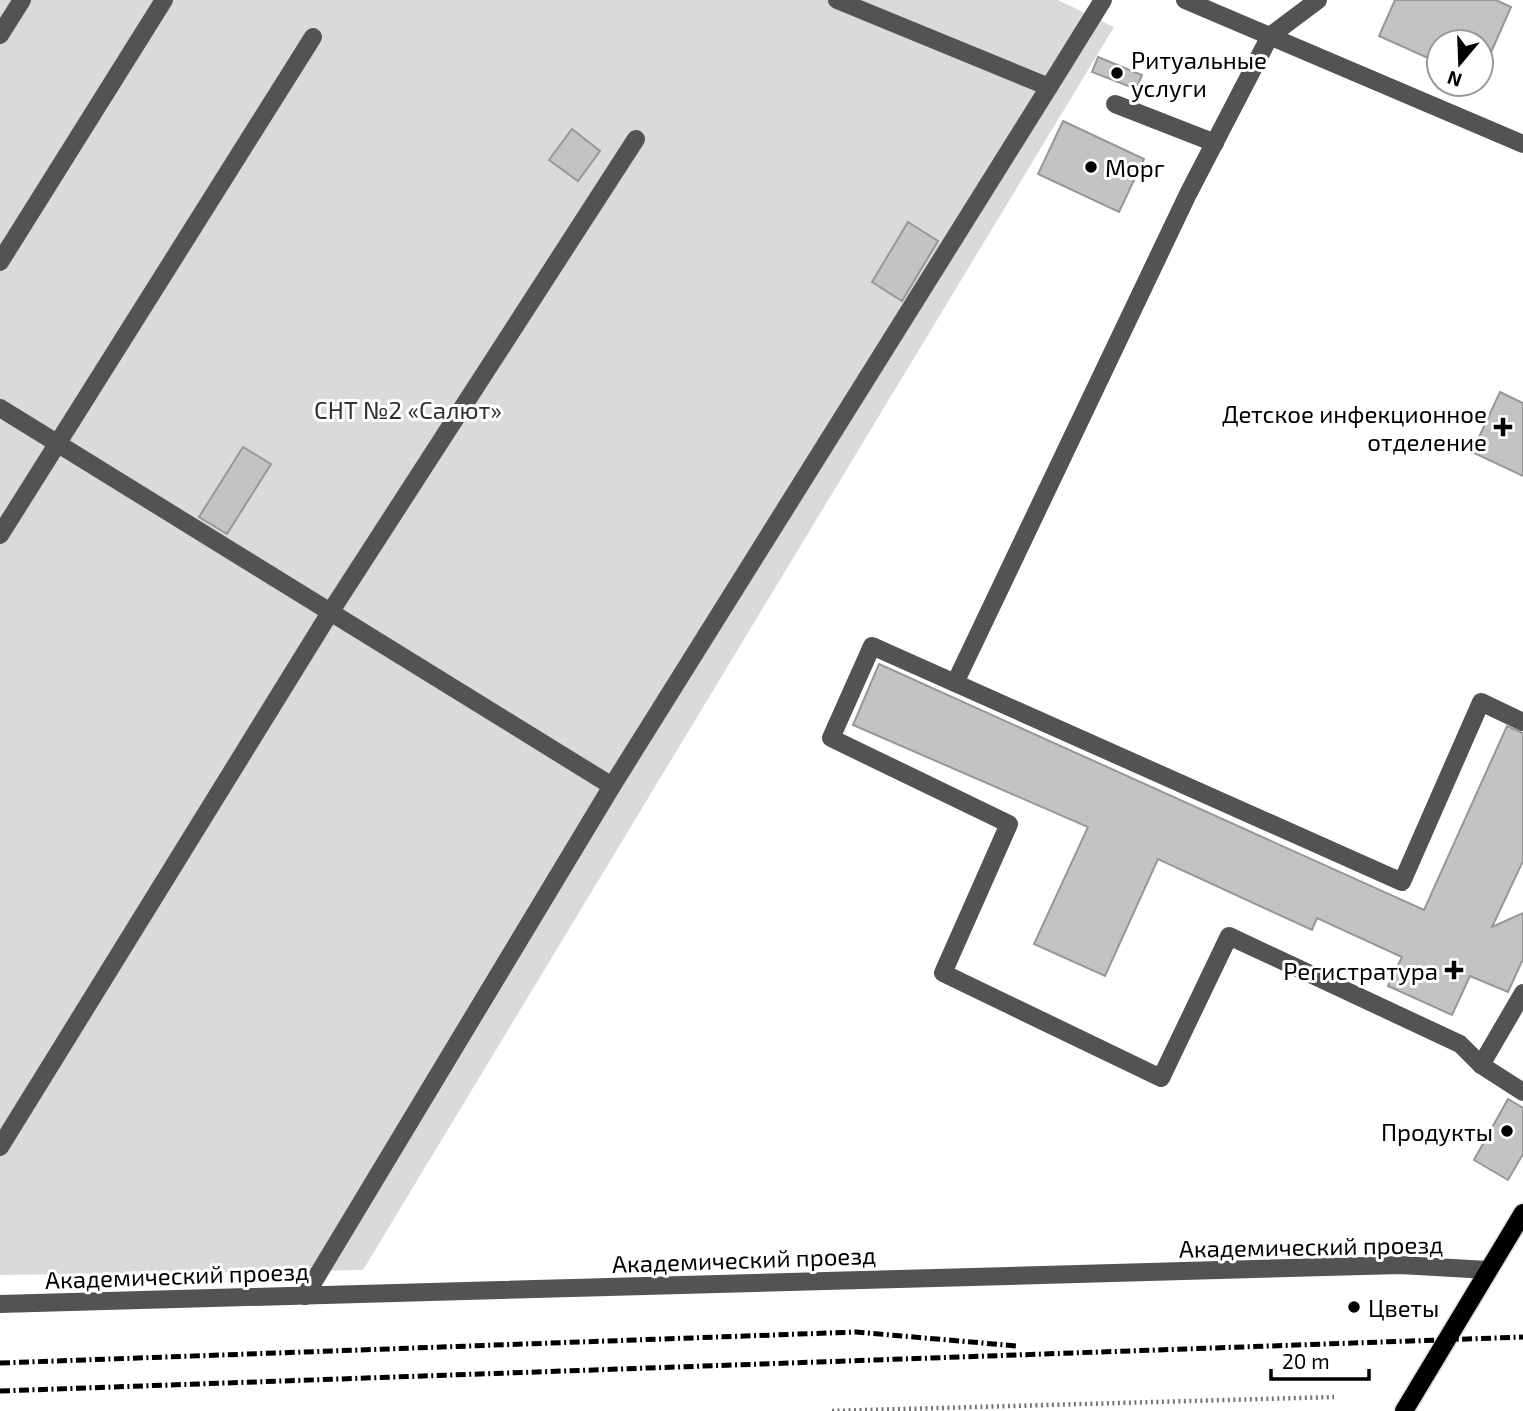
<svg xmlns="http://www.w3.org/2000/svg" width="1523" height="1411" viewBox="0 0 1523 1411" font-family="'Exo 2',sans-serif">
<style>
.green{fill:#dadada}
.building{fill:#c3c3c3;stroke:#979797;stroke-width:2}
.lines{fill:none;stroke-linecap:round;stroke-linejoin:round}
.major-casing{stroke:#dbdbdb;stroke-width:21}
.path{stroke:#757575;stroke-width:4.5;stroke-dasharray:2 3.5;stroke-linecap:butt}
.minor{stroke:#535353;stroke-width:18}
.major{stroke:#000;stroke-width:18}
.rail{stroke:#000;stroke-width:5;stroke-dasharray:10 3.5 2 3.5;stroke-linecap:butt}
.poi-dot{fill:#000;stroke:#fff;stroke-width:2.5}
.labels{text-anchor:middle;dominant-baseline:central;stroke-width:6;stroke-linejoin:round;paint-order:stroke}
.poi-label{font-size:24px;fill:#000;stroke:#fff;text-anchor:start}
.park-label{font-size:24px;fill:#313131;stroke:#fff}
.street-label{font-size:24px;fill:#000;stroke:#fff}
</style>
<rect width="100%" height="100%" fill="#fff"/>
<path class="green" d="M0,0H1058L1114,27L363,1270L0,1275Z"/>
<g class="building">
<path d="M1395,0H1496L1511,7L1481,75V42H1439V63L1379,36Z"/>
<path d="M1098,57L1142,75L1136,89L1092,72Z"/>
<path d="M1063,121L1144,159L1119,212L1038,174Z"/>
<path d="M572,129L600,151L578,181L549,160Z"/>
<path d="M908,222L938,241L902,301L872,282Z"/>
<path d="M1500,392L1523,403V476L1472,452Z"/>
<path d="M243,447L271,464L227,534L199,517Z"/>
<path d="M879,664L1424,910L1507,726L1523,733V861L1492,927L1523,913V959L1508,992L1470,976L1452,1015L1388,986L1402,957L1317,918L1312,930L1158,859L1105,976L1034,944L1088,827L853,725Z"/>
<path d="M1508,1099L1523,1108V1154L1508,1180L1474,1160Z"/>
</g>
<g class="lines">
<defs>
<path id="major" d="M1404,1411L1523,1213"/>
</defs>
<use href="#major" class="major-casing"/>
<path class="path" d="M832,1411L1334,1397"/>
<g class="minor">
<path d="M837,0L1049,87L1103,0"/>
<path d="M1185,0L1523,144"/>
<path d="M0,35L22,0"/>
<path d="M1115,104L1215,143"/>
<path d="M0,262L164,0"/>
<path d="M0,408L612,786"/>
<path d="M0,535L313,37"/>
<path d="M955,683L1188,194L1270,36L1318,0"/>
<path d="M1523,722L1481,702L1402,882L872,646L831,738L1009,824L943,973L1161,1078L1229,936L1460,1044L1481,1065L1523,1092"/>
<path d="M1481,1065L1523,993"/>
<path d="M0,1147L331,611L636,139"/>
<path d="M305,1296L612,786L1049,87"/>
<path d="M0,1304L1400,1265L1488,1270"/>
</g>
<use href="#major" class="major"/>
<g class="rail">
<path d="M0,1363L856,1332L1017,1346"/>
<path d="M0,1391L1523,1337"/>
</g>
</g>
<g class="poi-dot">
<circle cx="1117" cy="73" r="7"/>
<circle cx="1091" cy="167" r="7"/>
<path d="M1499.5 416.5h7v7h7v7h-7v7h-7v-7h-7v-7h7z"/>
<path d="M1450.5 959.5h7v7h7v7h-7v7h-7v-7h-7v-7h7z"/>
<circle cx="1507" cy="1131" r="7"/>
<circle cx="1354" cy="1307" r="7"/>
</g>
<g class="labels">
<g class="poi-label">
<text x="1131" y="59">Ритуальные<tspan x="1131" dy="28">услуги</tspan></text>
<text x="1105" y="167">Морг</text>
<text x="1487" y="413" text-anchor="end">Детское инфекционное<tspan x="1487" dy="28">отделение</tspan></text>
<text x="1438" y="970" text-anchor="end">Регистратура</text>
<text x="1493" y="1131" text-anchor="end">Продукты</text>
<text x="1368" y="1307">Цветы</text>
</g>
<g class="park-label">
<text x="408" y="409">СНТ №2 «Салют»</text>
</g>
<g class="street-label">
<text transform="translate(1311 1246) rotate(-1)">Академический проезд</text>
<text transform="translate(744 1259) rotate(-2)">Академический проезд</text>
<text transform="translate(177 1275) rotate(-2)">Академический проезд</text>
</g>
</g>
<g transform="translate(1460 63) rotate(199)"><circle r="33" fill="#ffffff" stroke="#999999" stroke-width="2"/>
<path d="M0-5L12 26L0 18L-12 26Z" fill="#000000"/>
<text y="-10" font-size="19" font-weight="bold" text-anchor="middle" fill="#000000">N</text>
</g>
<path d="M1271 1369v10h98v-10" fill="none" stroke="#000000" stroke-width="3.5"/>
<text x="1282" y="1369" font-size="21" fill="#000000" stroke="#ffffff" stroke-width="5" paint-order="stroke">20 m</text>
</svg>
